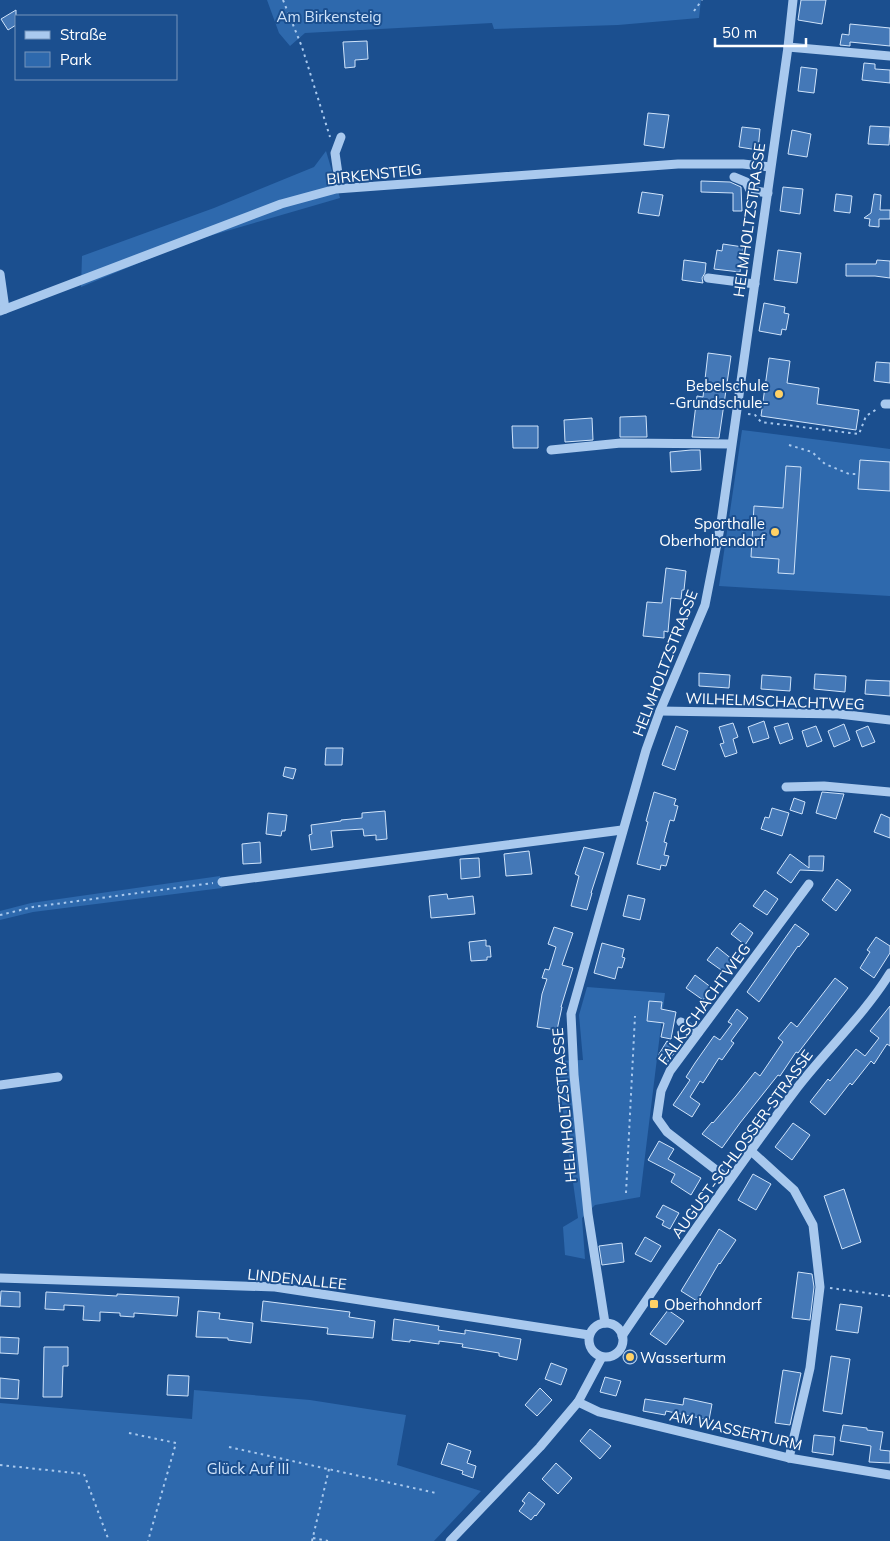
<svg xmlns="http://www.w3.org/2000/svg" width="890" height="1541" viewBox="0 0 890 1541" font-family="Mulish,sans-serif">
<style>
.green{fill:#2e69ad}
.building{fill:#4478b7;stroke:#cfe3fa}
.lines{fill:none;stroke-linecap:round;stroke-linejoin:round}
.path{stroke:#a9c9ee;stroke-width:2;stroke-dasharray:2.5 4;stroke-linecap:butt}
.minor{stroke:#a9c9ee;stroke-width:9}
.poi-dot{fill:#ffd166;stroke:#1b4f8f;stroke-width:2}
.labels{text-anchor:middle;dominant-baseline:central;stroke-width:4;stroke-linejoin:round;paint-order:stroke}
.park-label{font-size:15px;fill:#cfe3fa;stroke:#1b4f8f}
.street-label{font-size:15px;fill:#fff;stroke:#1b4f8f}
.poi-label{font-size:15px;fill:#fff;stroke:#1b4f8f;text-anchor:end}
</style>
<rect width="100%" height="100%" fill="#1b4f8f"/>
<g class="green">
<path d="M267,0H701L699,18L618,25L494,29L492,23L305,33L290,46L279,33Z"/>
<path d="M326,151L340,198L192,241L81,287L82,256L214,208L314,167Z"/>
<path d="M742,430L890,449V596L719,586Z"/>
<path d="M220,876L222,888L33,912L0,920V911L31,903Z"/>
<path d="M587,987L665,993L640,1197L595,1205L582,1218L585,1259L565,1255L563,1227L578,1218L556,1061L583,1060L579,1015Z"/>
<path d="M194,1390L310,1400L406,1415L397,1465L481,1491L434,1541H0V1403L192,1419Z"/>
</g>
<g class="building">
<path d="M801,0H826L822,24L798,20Z"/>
<path d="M16,10V25L8,30L1,19Z"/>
<path d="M850,24L890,28V46L850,42V46L840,45L842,34L849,35Z"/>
<path d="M367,41L368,59L355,60V67L345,68L343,42Z"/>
<path d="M864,63L875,64V69L890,70V83L862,80Z"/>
<path d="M801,67L817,69L814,93L798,91Z"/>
<path d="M648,113L669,115L664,148L644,145Z"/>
<path d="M870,126L890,127L889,145L868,144Z"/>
<path d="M742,127L760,129L758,150L739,147Z"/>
<path d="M792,130L811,134L807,157L788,154Z"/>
<path d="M701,181L730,182L741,187L742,211H733V193L701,192Z"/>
<path d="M783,187L803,189L800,214L780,211Z"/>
<path d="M642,192L663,195L659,216L638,213Z"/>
<path d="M836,194L852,196L850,213L834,211Z"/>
<path d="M874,194L881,195L880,210H890V219H879V227L869,226L870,219L864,218L871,213Z"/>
<path d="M723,244L743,247L740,272L714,269L717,250L722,251Z"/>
<path d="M778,250L801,253L797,283L774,280Z"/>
<path d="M684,260L706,263L705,273L702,278L703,283L682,280Z"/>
<path d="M877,260L890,261V278L875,276H846V264H876Z"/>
<path d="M764,303L785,307L784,313L789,314L786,330L782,329L781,335L759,331Z"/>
<path d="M708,353L731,356L719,438L692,437L697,396L703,397Z"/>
<path d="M769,358L790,361L787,383L819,388L817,404L859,410L856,430L761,416Z"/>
<path d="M876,362L890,363V383L874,381Z"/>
<path d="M646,416L647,437H620V417Z"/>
<path d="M592,418L593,440L565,442L564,420Z"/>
<path d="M512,426H538V448H513Z"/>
<path d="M691,450H700L701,470L671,472L670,452Z"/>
<path d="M860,460L890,462V491L858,489Z"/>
<path d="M786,466L801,467L794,574L778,573L779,559L751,557L754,506L783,508Z"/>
<path d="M666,568L686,571L684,590H682L681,599L671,598L668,632L664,631V638L643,636L647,602L662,603Z"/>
<path d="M699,673L730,675L729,688L699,686Z"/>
<path d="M815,674L846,676L845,692L814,689Z"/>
<path d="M762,675L791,677L790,691L761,689Z"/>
<path d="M866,680L890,681V696L865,694Z"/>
<path d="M764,721L769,738L753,743L748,727Z"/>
<path d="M733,723L738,737L733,739L737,753L725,757L720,744L724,743L719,727Z"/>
<path d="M788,723L793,739L780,744L774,727Z"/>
<path d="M844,724L850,740L834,747L828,731Z"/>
<path d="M676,726L688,731L675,770L662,765Z"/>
<path d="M816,726L822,741L807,747L802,731Z"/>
<path d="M868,726L875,742L862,747L856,731Z"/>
<path d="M326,748H343L342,765H325Z"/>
<path d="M285,767L296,769L293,779L283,776Z"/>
<path d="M654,792L676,799L674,805L678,806L674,821L670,820L664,842L667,843L664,855L669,856L666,866L661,865L660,870L637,864L648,822L646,821Z"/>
<path d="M822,792L844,794L836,819L816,813Z"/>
<path d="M794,798L805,802L802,814L790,810Z"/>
<path d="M772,808L789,813L782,836L761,829L765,817L769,818Z"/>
<path d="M385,811L387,839L376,840V835L364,836L363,829L331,831L333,847L311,850L309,835L312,834L311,825L341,821V820L362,818V813Z"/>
<path d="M268,813L287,815L285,831H282L281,836L266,834Z"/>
<path d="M881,814L890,818V838L874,832Z"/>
<path d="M260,842L261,863L243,864L242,844Z"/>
<path d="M584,847L604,853L591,893H592L587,910L571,906L579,876L575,874Z"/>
<path d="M529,851L532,874L506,876L504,854Z"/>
<path d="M790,854L809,868V856H824L823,871L800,870L791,883L777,873Z"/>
<path d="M479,858L480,877L461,879L460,859Z"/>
<path d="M837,879L851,890L836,911L822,900Z"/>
<path d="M765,890L778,899L767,915L753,906Z"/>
<path d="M447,894L448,899L473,896L475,914L431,918L429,896Z"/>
<path d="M628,895L645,899L640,920L623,916Z"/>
<path d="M740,923L753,933L745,945L731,934Z"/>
<path d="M795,924L809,934L799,947L798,946L759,1002L747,992Z"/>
<path d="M554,927L573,933L562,965L573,968L561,1007H562L557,1030L537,1027L542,994L547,979L542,978L545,969L549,970L556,947L548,944Z"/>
<path d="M876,937L890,946V953L874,978L860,968L870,952L867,950Z"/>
<path d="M486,940V946H490L491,957H487V960L471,961L469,942Z"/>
<path d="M602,943L624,949L622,957L625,958L622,968L618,967L615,979L594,973Z"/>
<path d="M717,947L733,960L724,972L707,960Z"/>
<path d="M695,975L712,988L703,1000L686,988Z"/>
<path d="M835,978L848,988L798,1053L796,1052L780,1076L778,1075L740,1123L722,1148L702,1134L712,1122L713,1123L736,1096L755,1072L760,1076L783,1042L778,1038L791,1022L797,1027Z"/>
<path d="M649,1001L662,1002L661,1009L676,1012L671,1039L661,1037L664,1023L647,1021Z"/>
<path d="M890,1006V1046L887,1044L874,1064L871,1061L852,1085L850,1083L825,1115L810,1102L828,1079L830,1081L856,1049L865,1056L879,1038L870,1031Z"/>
<path d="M737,1009L748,1018L731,1041L734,1043L722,1060L719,1058L703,1083L700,1081L690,1097L700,1104L692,1117L673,1105L690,1080L686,1077L695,1063L714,1036L720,1040L732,1024L728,1022Z"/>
<path d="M667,1041L678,1048L666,1064L658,1058L659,1054Z"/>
<path d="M793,1123L810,1135L792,1160L775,1147Z"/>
<path d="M659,1141L674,1149L668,1159L701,1178L691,1195L671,1182L675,1174L648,1160Z"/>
<path d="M753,1174L771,1184L756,1210L738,1200Z"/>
<path d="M844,1189L861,1242L842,1249L824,1196Z"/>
<path d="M663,1205L679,1213L670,1229L662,1225L664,1221L656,1217Z"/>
<path d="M719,1229L736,1240L720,1264L719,1263L697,1301L681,1291Z"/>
<path d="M645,1237L661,1246L651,1262L635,1254Z"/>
<path d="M622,1243L624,1262L602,1265L599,1246Z"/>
<path d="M798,1272L812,1274L814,1287L810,1320L792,1318Z"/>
<path d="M1,1291L20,1292V1307L0,1306Z"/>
<path d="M46,1292L117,1296V1294L179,1297L177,1316L134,1313V1317L120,1316V1313L100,1312V1321L83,1320L84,1306L64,1305V1310L45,1309Z"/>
<path d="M263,1301L350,1312L349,1317L375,1321L373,1338L327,1334L328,1328L261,1321Z"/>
<path d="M840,1304L862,1307L858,1333L836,1330Z"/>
<path d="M668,1310L684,1321L666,1345L650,1334Z"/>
<path d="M198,1311L220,1313L219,1319L253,1323L251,1343L228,1340V1338L196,1337Z"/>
<path d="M394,1319L439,1326L438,1330L465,1334V1330L521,1339L517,1360L499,1356V1353L462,1347L463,1344L439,1341V1344L410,1340V1342L392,1340Z"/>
<path d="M0,1337L19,1338L18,1354L0,1353Z"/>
<path d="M44,1347H68V1366H63L62,1397H43Z"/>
<circle cx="630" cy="1357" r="7"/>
<path d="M831,1356L850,1359L842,1414L823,1411Z"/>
<path d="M551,1363L567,1369L561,1385L545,1379Z"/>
<path d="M783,1370L801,1373L790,1425L775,1423Z"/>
<path d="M168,1375L189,1376L188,1396L167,1395Z"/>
<path d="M605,1377L621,1381L616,1396L600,1392Z"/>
<path d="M0,1378L19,1380L18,1399L0,1398Z"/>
<path d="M540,1388L552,1400L537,1416L525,1405Z"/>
<path d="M684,1398L712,1404L709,1420L666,1411L665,1415L643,1411L645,1399L683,1405Z"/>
<path d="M843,1425L867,1428V1430L883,1432L880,1450L890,1451V1463L869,1462L871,1446L840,1441Z"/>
<path d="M590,1429L611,1446L600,1459L580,1441Z"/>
<path d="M814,1435L835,1437L833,1455L812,1452Z"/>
<path d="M448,1443L471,1451L467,1463L476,1466L473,1478L462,1474L463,1471L441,1464Z"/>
<path d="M556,1463L572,1478L558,1494L542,1479Z"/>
<path d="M529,1492L545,1504L536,1516L535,1515L531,1520L519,1511L525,1503L522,1501Z"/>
</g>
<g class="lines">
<g class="path">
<path d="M283,0L302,47L330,137"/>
<path d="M694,11L702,0"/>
<path d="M748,414L755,415L761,422L859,434L866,416L877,409"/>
<path d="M789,445L812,452L825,464L849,474H857"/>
<path d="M0,915L33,907L213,883"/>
<path d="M626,1193L635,1016"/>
<path d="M830,1288L890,1296"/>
<path d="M129,1433L176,1443L148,1541"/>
<path d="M229,1447L436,1493"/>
<path d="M0,1465L84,1474L109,1541"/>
<path d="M313,1538L328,1541"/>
<path d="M312,1541L329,1469"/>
</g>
<g class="minor">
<path d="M788,47L890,56"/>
<path d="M734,177L746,182L750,190L768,193"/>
<path d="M340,188L335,153L341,137"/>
<path d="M0,274L5,309"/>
<path d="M708,278L755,284"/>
<path d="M0,311L281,204L336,189L678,164H743L770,167"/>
<path d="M885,404H890"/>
<path d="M551,450L621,443L731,444"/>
<path d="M660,711L839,714L890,720"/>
<path d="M786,787L824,786L890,792"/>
<path d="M222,882L622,830"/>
<path d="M681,1022L698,1033"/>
<path d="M0,1085L58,1077"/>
<path d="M750,1150L794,1190L813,1225L820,1287L810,1368L789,1458"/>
<path d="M729,1180L667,1132L657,1118L661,1091L670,1071L809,884"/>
<path d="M0,1278L275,1287L589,1335"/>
<circle cx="606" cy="1340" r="17"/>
<path d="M605,1323L588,1214L574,1075L571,1014L646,750L660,711L705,605L721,523L788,47L793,0"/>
<path d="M622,1336C679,1252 736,1169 797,1088C827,1049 864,1015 890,973"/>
<path d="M578,1402L599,1412L789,1458L890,1475"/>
<path d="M450,1541L540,1447L578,1402L602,1357"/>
</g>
</g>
<g class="poi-dot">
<circle cx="779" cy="394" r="5"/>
<circle cx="775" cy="532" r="5"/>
<rect x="649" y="1299" width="10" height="10" rx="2.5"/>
<circle cx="630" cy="1357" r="5"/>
</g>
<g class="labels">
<g class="park-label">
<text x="329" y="16">Am Birkensteig</text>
<text x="248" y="1468">Glück Auf III</text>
</g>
<g class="street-label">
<text transform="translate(374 174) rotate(-6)">BIRKENSTEIG</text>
<text transform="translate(749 220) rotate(-82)">HELMHOLTZSTRASSE</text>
<text transform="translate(665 663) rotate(-69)">HELMHOLTZSTRASSE</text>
<text transform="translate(775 701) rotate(2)">WILHELMSCHACHTWEG</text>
<text transform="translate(704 1004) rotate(-54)">FALKSCHACHTWEG</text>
<text transform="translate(564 1105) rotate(-95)">HELMHOLTZSTRASSE</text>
<text transform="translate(742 1144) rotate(-54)">AUGUST-SCHLOSSER-STRASSE</text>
<text transform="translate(297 1279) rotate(6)">LINDENALLEE</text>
<text transform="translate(736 1430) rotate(13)">AM WASSERTURM</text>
</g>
<g class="poi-label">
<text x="769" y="385">Bebelschule<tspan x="769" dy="17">-Grundschule-</tspan></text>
<text x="765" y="523">Sporthalle<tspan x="765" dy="17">Oberhohendorf</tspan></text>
<text x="664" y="1304" text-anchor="start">Oberhohndorf</text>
<text x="640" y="1357" text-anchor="start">Wasserturm</text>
</g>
</g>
<rect x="15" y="15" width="162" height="65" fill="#1b4f8f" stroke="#7695bc"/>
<rect x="25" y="31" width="25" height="8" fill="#a9c9ee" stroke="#7695bc"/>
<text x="60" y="40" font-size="15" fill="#ffffff">Straße</text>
<rect x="25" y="52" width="25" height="15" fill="#2e69ad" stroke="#7695bc"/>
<text x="60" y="65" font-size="15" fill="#ffffff">Park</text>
<path d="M715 38v8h91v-8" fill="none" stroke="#ffffff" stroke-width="2.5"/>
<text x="722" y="38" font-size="15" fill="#ffffff" stroke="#1b4f8f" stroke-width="4" paint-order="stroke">50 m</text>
</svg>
